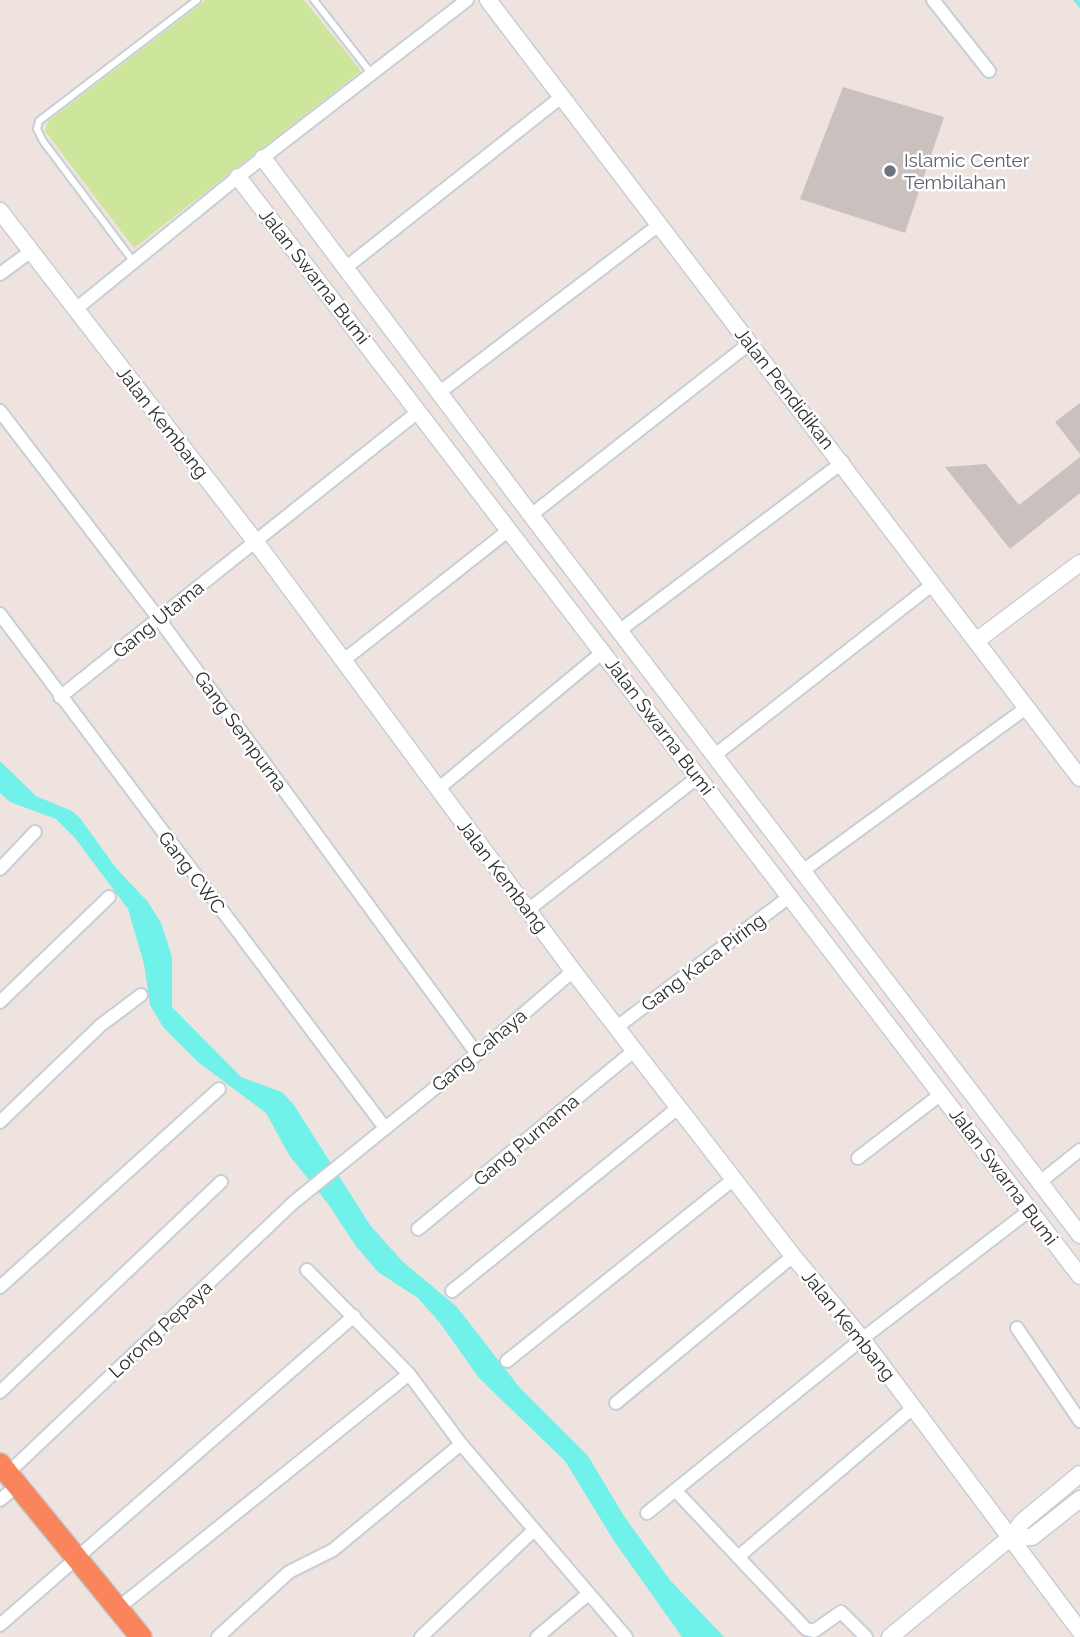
<svg xmlns="http://www.w3.org/2000/svg" width="1080" height="1637" viewBox="0 0 1080 1637" font-family="Raleway,sans-serif">
<style>
.green{fill:#cde69b}
.water{fill:#70f2ea}
.lines{fill:none;stroke-linecap:round;stroke-linejoin:round}
.stream{stroke:#70f2ea;stroke-width:4.5}
.building{fill:#cac1be}
.service-casing{stroke:#c7cfd6;stroke-width:10}
.minor-casing{stroke:#c7cfd6;stroke-width:16}
.tertiary-casing{stroke:#c7cfd6;stroke-width:19}
.trunk-casing{stroke:#c4c4c4;stroke-width:24}
.service{stroke:#fff;stroke-width:6}
.minor{stroke:#fff;stroke-width:12}
.tertiary{stroke:#fff;stroke-width:16}
.trunk{stroke:#fa855c;stroke-width:21}
.worship-dot{fill:#6b7280;stroke:#fff;stroke-width:2.5}
.labels{text-anchor:middle;dominant-baseline:central;stroke-width:5;stroke-linejoin:round;paint-order:stroke}
.worship-label{font-size:19px;fill:#5b616d;stroke:#fff;text-anchor:start}
.street-label{font-size:19px;fill:#2d2d2d;stroke:#fff}
</style>
<rect width="100%" height="100%" fill="#efe3df"/>
<path class="green" d="M206,0H304L361,71L134,248L45,131L48,121Z"/>
<path class="water" d="M0,761L36,796L72,811L80,818L116,868L148,902L161,923L172,957V1007L241,1077L282,1092L294,1105L370,1225L402,1261L457,1307L520,1388L588,1456L624,1516L670,1580L724,1637H682L614,1541L565,1461L479,1378L440,1323L418,1298L378,1272L355,1245L329,1205L289,1155L266,1113L198,1062L163,1027L150,1005L144,964L128,909L75,838L56,819L10,802L0,793Z"/>
<g class="lines">
<path class="stream" d="M1076,0L1080,5"/>
</g>
<g class="building">
<path d="M843,87L944,117L905,233L800,199Z"/>
<path d="M1080,403V454L1055,422Z"/>
<path d="M1080,457V493L1010,549L945,467L986,464L1019,505Z"/>
</g>
<g class="lines">
<defs>
<g id="service">
<path d="M314,0L371,73"/>
<path d="M133,261L43,141L37,129L39,121L197,0"/>
</g>
<g id="minor">
<path d="M933,0L989,71"/>
<path d="M344,269L560,98"/>
<path d="M0,274L30,252"/>
<path d="M76,309L238,177L467,0"/>
<path d="M440,392L660,224"/>
<path d="M0,411L159,619L477,1054"/>
<path d="M531,515L750,343"/>
<path d="M0,614L385,1128"/>
<path d="M619,631L843,462"/>
<path d="M344,660L509,530"/>
<path d="M60,697L419,411"/>
<path d="M715,755L933,584"/>
<path d="M438,789L604,651"/>
<path d="M0,869L35,832"/>
<path d="M804,870L1026,708"/>
<path d="M528,910L698,777"/>
<path d="M0,1002L109,897"/>
<path d="M617,1027L789,897"/>
<path d="M0,1122L101,1025L141,995"/>
<path d="M858,1158L941,1094"/>
<path d="M1040,1182L1080,1150"/>
<path d="M418,1229L635,1050"/>
<path d="M307,1270L409,1374L461,1444L626,1637"/>
<path d="M0,1287L219,1089"/>
<path d="M452,1291L679,1107"/>
<path d="M1017,1328L1080,1421"/>
<path d="M507,1361L735,1178"/>
<path d="M0,1392L221,1182"/>
<path d="M616,1403L793,1256"/>
<path d="M8,1473L294,1202L477,1054L573,971"/>
<path d="M675,1490L806,1629L814,1631L841,1612L866,1637"/>
<path d="M0,1500L18,1485"/>
<path d="M647,1513L862,1339L1030,1210"/>
<path d="M738,1557L914,1407"/>
<path d="M117,1609L409,1374"/>
<path d="M0,1625L354,1316"/>
<path d="M218,1637L289,1572L333,1550L461,1444"/>
<path d="M421,1637L534,1530"/>
<path d="M537,1637L587,1595"/>
</g>
<g id="tertiary">
<path d="M488,0L1080,778"/>
<path d="M263,158L531,515L1080,1235"/>
<path d="M238,177L1080,1276"/>
<path d="M0,211L255,541L573,971L793,1256L862,1339L1080,1631"/>
<path d="M976,641L1080,563"/>
<path d="M1011,1537H1032L1080,1499"/>
<path d="M890,1637L1011,1537L1022,1522L1080,1474"/>
</g>
<path id="trunk" d="M0,1464L141,1637"/>
</defs>
<use href="#service" class="service-casing"/>
<use href="#minor" class="minor-casing"/>
<use href="#tertiary" class="tertiary-casing"/>
<use href="#trunk" class="trunk-casing"/>
<use href="#service" class="service"/>
<use href="#minor" class="minor"/>
<use href="#tertiary" class="tertiary"/>
<use href="#trunk" class="trunk"/>
</g>
<circle class="worship-dot" cx="890" cy="171" r="7"/>
<g class="labels">
<g class="worship-label">
<text x="904" y="160">Islamic Center<tspan x="904" dy="22">Tembilahan</tspan></text>
</g>
<g class="street-label">
<text transform="translate(315 276) rotate(52)">Jalan Swarna Bumi</text>
<text transform="translate(785 388) rotate(52)">Jalan Pendidikan</text>
<text transform="translate(163 422) rotate(52)">Jalan Kembang</text>
<text transform="translate(158 619) rotate(-39)">Gang Utama</text>
<text transform="translate(660 726) rotate(53)">Jalan Swarna Bumi</text>
<text transform="translate(241 731) rotate(54)">Gang Sempurna</text>
<text transform="translate(192 872) rotate(53)">Gang CWC</text>
<text transform="translate(503 876) rotate(53)">Jalan Kembang</text>
<text transform="translate(703 962) rotate(-37)">Gang Kaca Piring</text>
<text transform="translate(479 1050) rotate(-40)">Gang Cahaya</text>
<text transform="translate(526 1140) rotate(-40)">Gang Purnama</text>
<text transform="translate(1004 1176) rotate(53)">Jalan Swarna Bumi</text>
<text transform="translate(849 1325) rotate(51)">Jalan Kembang</text>
<text transform="translate(160 1329) rotate(-43)">Lorong Pepaya</text>
</g>
</g>
</svg>
